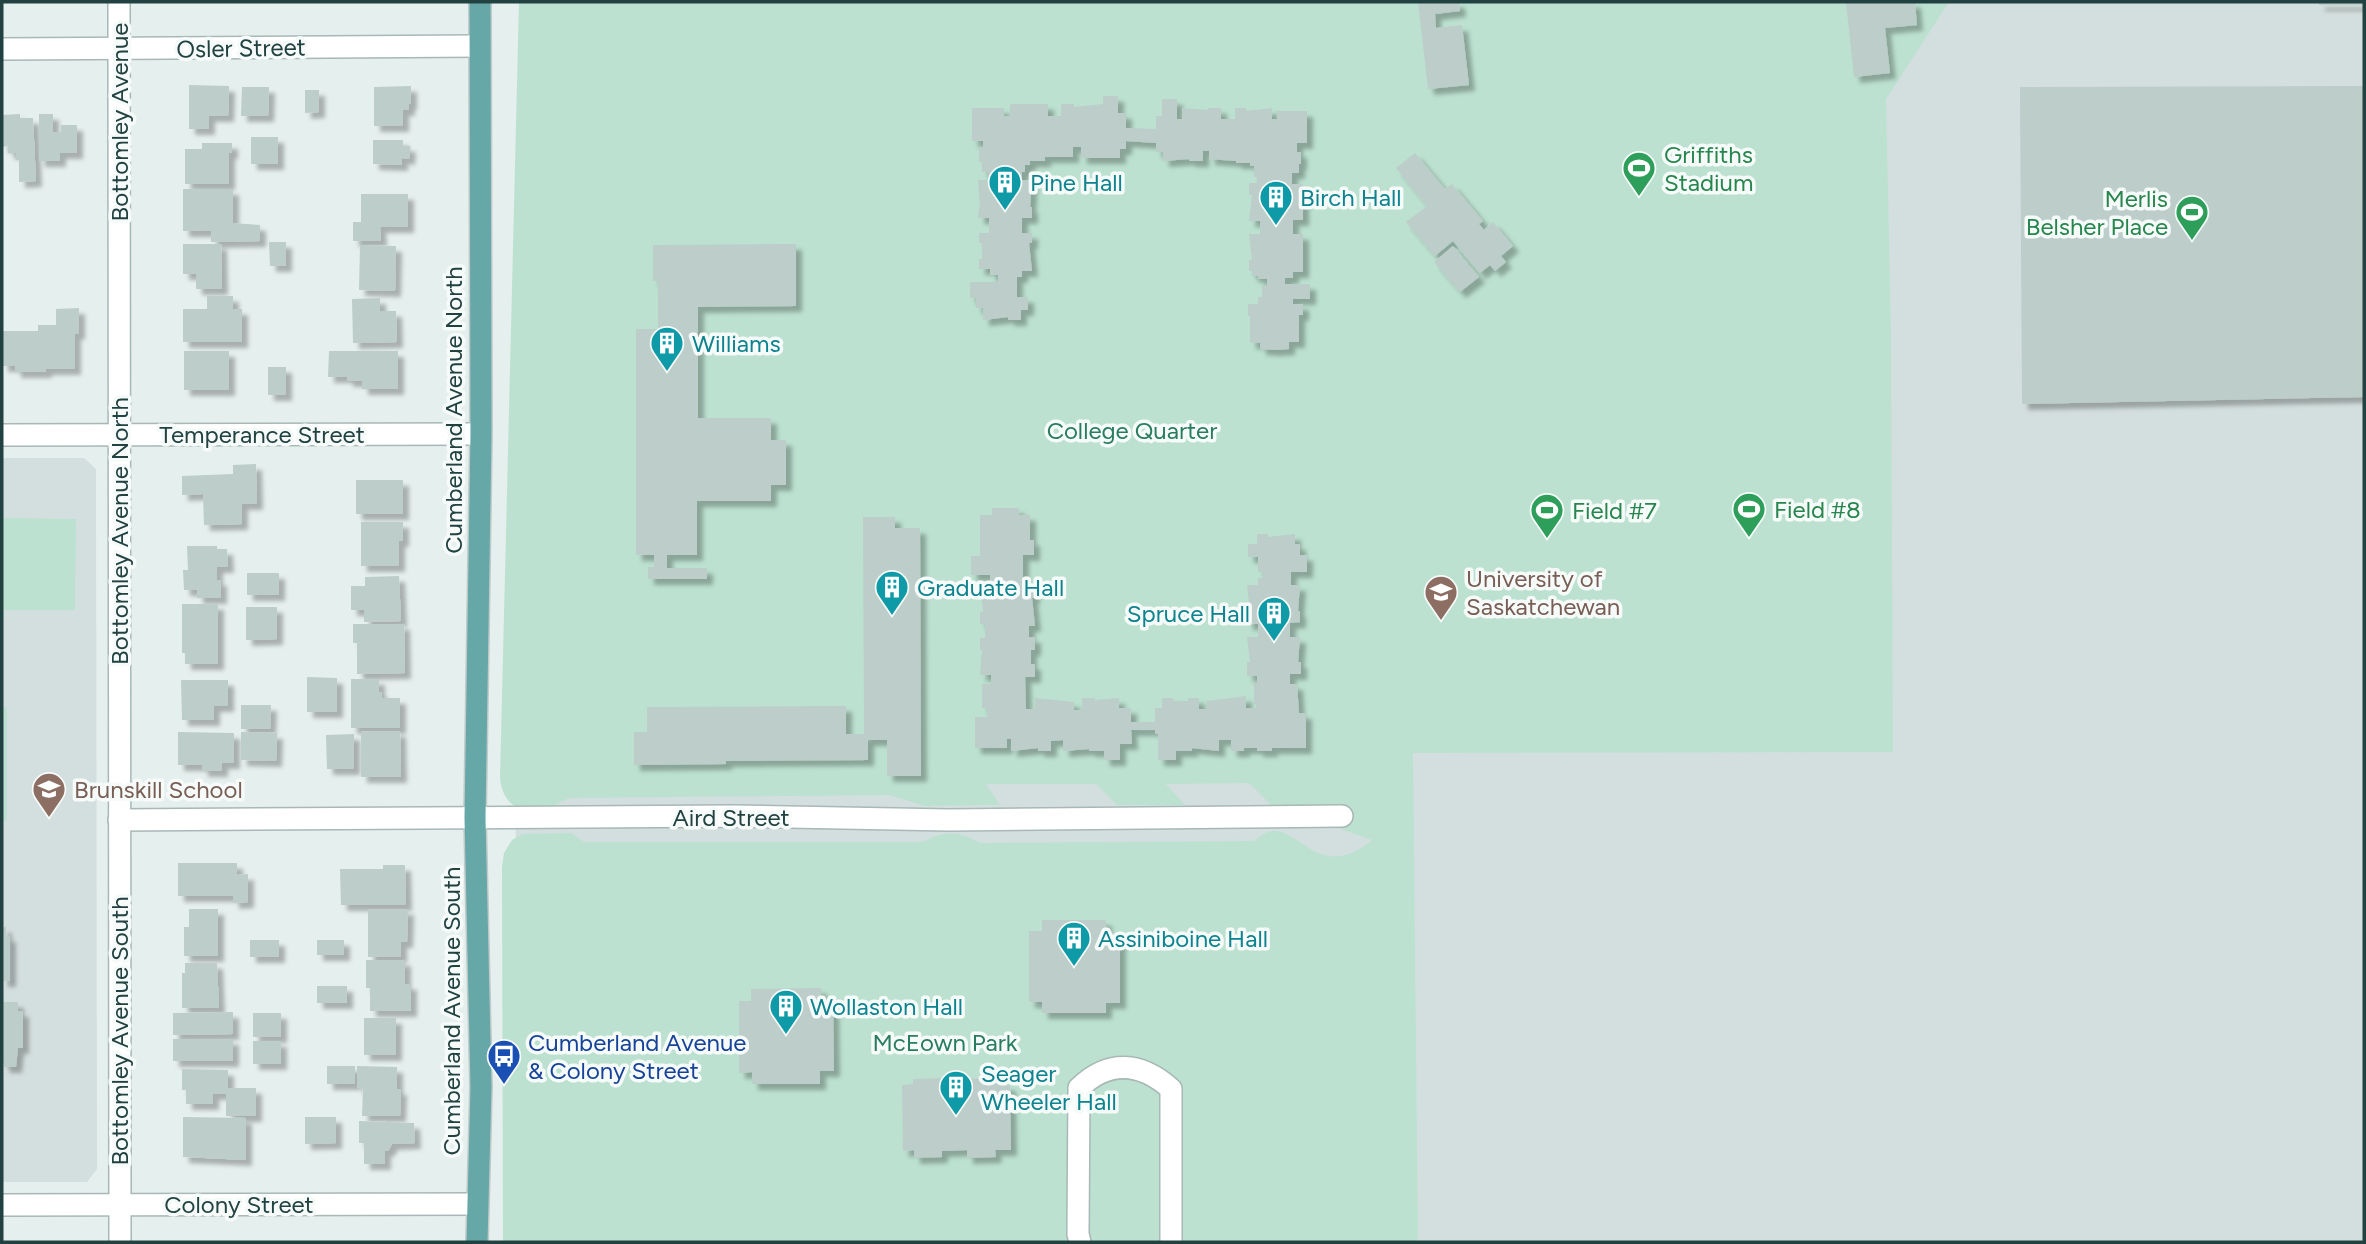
<svg xmlns="http://www.w3.org/2000/svg" width="2366" height="1244" viewBox="0 0 2366 1244" font-family="Figtree,sans-serif">
<style>
.built{fill:#d3dfde}
.green{fill:#bce1d0}
.building{fill:#bccdca;filter:url(#shadow)}
.lines{fill:none;stroke-linecap:round;stroke-linejoin:round}
.minor-casing{stroke:#a7b8b6;stroke-width:24}
.major-casing{stroke:#c1caca;stroke-width:24}
.minor{stroke:#fff;stroke-width:21}
.major{stroke:#66a7a7;stroke-width:21}
.labels{text-anchor:middle;dominant-baseline:central;stroke-width:7;stroke-linejoin:round;paint-order:stroke}
.street-label{font-size:24px;fill:#224242;stroke:#f6fbfa}
.leisure-label{font-size:24px;fill:#27864d;stroke:#f6fbfa;text-anchor:start}
.culture-label{font-size:24px;fill:#0d838f;stroke:#f6fbfa;text-anchor:start}
.park-label{font-size:24px;fill:#297d5f;stroke:#f6fbfa}
.education-label{font-size:24px;fill:#785e54;stroke:#f6fbfa;text-anchor:start}
.transit-label{font-size:24px;fill:#164399;stroke:#f6fbfa;text-anchor:start}
</style>
<defs>
<filter id="shadow"><feDropShadow dx="6" dy="6" stdDeviation="2" flood-color="#0004"/></filter>
</defs>
<rect width="100%" height="100%" fill="#e5efed"/>
<g class="built">
<path d="M519,2H2364V1242H514Z"/>
<path d="M2,458H84L96,469L97,1169L87,1182H2Z"/>
</g>
<g class="green">
<path d="M519,2H1949L1886,99L1891,335L1893,752L1413,753L1418,1242H503L502,867L504,853L512,840L523,834L571,833L584,842H923C945,830 959,831 980,843L1254,841C1258,838 1264,833 1268,832C1299,823 1318,885 1372,840L1270,804L1249,783L1166,784L1185,805H1117L1096,784H986L1000,805L925,806L889,795L570,798C561,800 553,808 544,809C518,814 503,804 500,778Z"/>
<path d="M2,518L76,519L75,610H2Z"/>
<rect x="2" y="707" width="5" height="114"/>
</g>
<g class="building">
<path d="M1418,2H1459L1460,11L1435,14L1436,28L1462,25L1469,85L1428,89Z"/>
<path d="M1846,2H1915L1917,25L1885,28L1890,73L1854,77Z"/>
<rect x="2319" y="2" width="45" height="3"/>
<path d="M189,85L229,86L228,116H209V129H189Z"/>
<path d="M411,86V103L409,104V110H403V126H374V87Z"/>
<path d="M2364,86V397L2022,404L2020,87Z"/>
<path d="M242,87H269L268,116H241Z"/>
<path d="M305,90H319V112L305,113Z"/>
<path d="M1103,96H1118V113H1126V128L1156,129V116H1162V99H1177V119H1182V108L1208,110V108H1221V119H1235V108H1246V111L1272,108V119H1277V111H1307V143H1297V152H1301V164H1299V173H1292V184H1303V220H1293V234H1303V272H1293V278H1285V284H1310V299H1293V304H1303V315H1299V342H1289V349L1275,350L1260,349V343H1250V316H1248V304H1258V297H1262V286H1267V279H1258V276H1252V271H1249V260H1252L1249,234H1260V221H1249L1252,195H1249V183H1257V177H1254V166H1250V163H1236V161L1209,159V151H1203V161H1189V159L1163,161V152H1156V143L1126,141V149H1120V158H1081V147H1073V157H1045V161H1030V165H1025V172H1022V180H1032L1030,207H1032V218H1022V233H1032V243H1029L1032,271H1022V277H1017V297H1028V310H1021V320H1008V317L983,320V308H976V298H970V282H998V275H990V269H979V259H982V243H979V233H989V218H978L979,207H980L978,180H988V172H982V162H979V147H983V141H972V108H1004V116H1010V104H1048V116H1061V104H1074V107L1103,104Z"/>
<path d="M20,114V118H33L36,181L19,182V160H16V153H8V146L2,147V115Z"/>
<path d="M39,114H53V132H61V125H77V153H60V161H39Z"/>
<rect x="251" y="137" width="27" height="27"/>
<path d="M373,140H403V146H410L409,159L402,158V165L373,164Z"/>
<path d="M202,143H232V153H229V184H185V149H202Z"/>
<path d="M1415,153L1445,189L1452,184L1483,221L1479,224L1484,230L1493,222L1513,246L1501,256L1506,262L1495,271L1490,265L1480,273L1453,241L1435,256L1406,222L1427,206L1396,168Z"/>
<path d="M183,189H233V223L260,225V241L211,242V231H183Z"/>
<path d="M361,194H408V227H380L381,241H353V222H361Z"/>
<path d="M269,242H286V266H270Z"/>
<path d="M183,244H221L222,289H196V274H183Z"/>
<path d="M796,244V306L698,307V418H771V440H786V485H771V501H697V555H667V568H707V579H648V567H654V555H636V329H658V281H653V245Z"/>
<path d="M360,245L396,246L395,291L359,290Z"/>
<path d="M1453,246L1479,277L1460,292L1434,262Z"/>
<path d="M207,296H233V309H242V342H183V309H207Z"/>
<path d="M380,298V311H396L397,342L353,343L352,299Z"/>
<path d="M79,308V334L75,333V369H46V372H15V366H2V331H38V325H56V309Z"/>
<rect x="184" y="351" width="45" height="39"/>
<path d="M329,351H398V389H362V381H347V377H328Z"/>
<rect x="268" y="367" width="18" height="28"/>
<path d="M256,464L257,504H242V524L204,525L203,494L182,495V476L233,474V465Z"/>
<rect x="356" y="480" width="47" height="34"/>
<path d="M992,508H1019V515H1030V540H1034V555H1023V586H1034V598H1032L1035,626H1029V637H1035V650H1031V664H1035V677H1025L1026,709H1035V698L1074,702V710H1082V698H1095V700L1119,698V708H1131V722H1155V708H1162V698H1173V701H1188V698H1199V709H1207V701L1246,696V708H1256V704H1254V683H1257V676H1247V662H1250L1247,637H1258V624H1247V612H1250L1247,585H1258V578H1263V572H1258V557H1248V544H1257V534H1268V537L1295,534V544H1300V555H1307V572H1291V585H1300L1298,611H1300V622L1290,623V637H1300L1298,662H1301V674H1290V684H1297L1299,713H1306V748H1272V751H1257V748H1244V751H1231V740H1219V751L1192,748V751H1176V760H1158V734H1155V730H1131L1132,744H1120V760H1104V751H1089V749L1063,751V740L1051,741V751H1038V748L1011,751V739H1007V748H975V717H987V708H982V684H991V675H980L982,650H980V638H985V624H980V612H983L980,586H990V575H971V556H980V515H992Z"/>
<path d="M863,517H895V528H920L921,776H887V740H868V760L726,761V764L634,765V732H647V707L846,706V734H864Z"/>
<path d="M361,522H403V541H399V566H361Z"/>
<path d="M187,546H217V549H227L228,567H217V580H221V598H197V590H184L183,570H188Z"/>
<rect x="247" y="573" width="32" height="22"/>
<path d="M399,576L401,621L364,622V610H351V586H365V577Z"/>
<path d="M182,604H218V664H185V653H182Z"/>
<path d="M246,607H277V639L246,640Z"/>
<path d="M353,624H404L405,673L357,674V643H353Z"/>
<path d="M307,677L337,678V712H307Z"/>
<path d="M351,679H379V692H382V698H400V728H351Z"/>
<path d="M181,680H228V706H214V720H182Z"/>
<path d="M241,705H271L270,729H241Z"/>
<path d="M372,731H400L401,777H361V732Z"/>
<path d="M178,732L234,733V763H222V771H202V765H178Z"/>
<path d="M241,732L277,733L276,761L241,760Z"/>
<path d="M354,734V769H327L326,735Z"/>
<path d="M178,863H237V875L248,874V902L233,903V896H178Z"/>
<path d="M383,865H405L406,905H341L340,869H383Z"/>
<path d="M189,909H218V956H184V927H189Z"/>
<path d="M368,909H408L407,942H401V957H368Z"/>
<path d="M1042,920H1106V933H1120V1003H1106V1013H1042V1002H1029V931H1042Z"/>
<path d="M2,927H6V936H10V981H2Z"/>
<rect x="250" y="940" width="29" height="17"/>
<rect x="317" y="940" width="27" height="15"/>
<path d="M366,960H405V984H411V1011H370V988H366Z"/>
<path d="M185,963H217L219,1008H182V973H185Z"/>
<rect x="317" y="986" width="30" height="17"/>
<path d="M821,988V1000H833L834,1071H820V1084H752V1072L739,1073V1001H751V989Z"/>
<path d="M2,1002H18V1011H23V1048H18L16,1067H4V1063H2Z"/>
<path d="M233,1012V1034L173,1035V1013Z"/>
<rect x="253" y="1013" width="28" height="24"/>
<rect x="364" y="1018" width="32" height="37"/>
<rect x="173" y="1039" width="60" height="22"/>
<rect x="253" y="1041" width="28" height="23"/>
<rect x="327" y="1066" width="28" height="18"/>
<path d="M357,1066L397,1067V1089H401L400,1116H362L363,1088H357Z"/>
<path d="M182,1069L228,1070V1088H256V1116H226V1094H213V1104H186V1090H182Z"/>
<path d="M946,1078V1084H967V1079L995,1078V1084L1010,1085L1011,1150H995L996,1157L967,1158V1150L942,1151V1157L914,1158V1150L903,1151L902,1085L913,1084V1079Z"/>
<path d="M183,1117L246,1118V1160L183,1157Z"/>
<path d="M305,1117H336V1143L305,1144Z"/>
<path d="M359,1121L414,1123L415,1143L392,1144L388,1151L385,1150V1164H364V1143H359Z"/>
</g>
<g class="lines">
<defs>
<g id="minor">
<path d="M119,2L120,1242"/>
<path d="M2,49L479,46"/>
<path d="M2,435L481,434"/>
<path d="M119,820L733,816L949,820L1342,816"/>
<path d="M2,1205L477,1204"/>
<path d="M1080,1242L1078,1234L1079,1088C1109,1059 1141,1062 1171,1089V1242"/>
</g>
<path id="major" d="M477,1242L481,1087L475,818L481,434L480,2"/>
</defs>
<use href="#minor" class="minor-casing"/>
<use href="#major" class="major-casing"/>
<use href="#minor" class="minor"/>
<use href="#major" class="major"/>
</g>
<defs>
<symbol id="stadium-pin" viewBox="-11 -11 22 30"><path d="M0 17L-7.5 6A9.5 9.5 0 1 1 7.5 6Z" fill="#2e9e5b" stroke="#f6fbfa"/><path d="M0-5a6.5 5 0 1 0 0 10a6.5 5 0 1 0 0-10ZM-3.5-1.8h7v3.6h-7Z" fill="#fff"/></symbol>
<symbol id="building-pin" viewBox="-11 -11 22 30"><path d="M0 17L-7.5 6A9.5 9.5 0 1 1 7.5 6Z" fill="#0f9aa8" stroke="#f6fbfa"/><path d="M-4-6H4V6H1V3H-1V6H-4ZM-2.5-4.3h1.7v1.8h-1.7ZM.8-4.3h1.7v1.8H.8ZM-2.5-1h1.7V.8h-1.7ZM.8-1h1.7V.8H.8Z" fill="#fff"/></symbol>
<symbol id="university-pin" viewBox="-11 -11 22 30"><path d="M0 17L-7.5 6A9.5 9.5 0 1 1 7.5 6Z" fill="#8d6e63" stroke="#f6fbfa"/><path d="M0-5L7-2L0 1L-7-2ZM-4 1L0 2.5L4 1V4Q0 6-4 4Z" fill="#fff"/></symbol>
<symbol id="school-pin" viewBox="-11 -11 22 30"><path d="M0 17L-7.5 6A9.5 9.5 0 1 1 7.5 6Z" fill="#8d6e63" stroke="#f6fbfa"/><path d="M0-5L7-2L0 1L-7-2ZM-4 1L0 2.5L4 1V4Q0 6-4 4Z" fill="#fff"/></symbol>
<symbol id="bus-pin" viewBox="-11 -11 22 30"><path d="M0 17L-7.5 6A9.5 9.5 0 1 1 7.5 6Z" fill="#1a4fb4" stroke="#f6fbfa"/><path d="M-5-6H5V4H4V6H2V4H-2V6H-4V4H-5ZM-3.5-4V0h7V-4ZM-3.5 1.2v1.5H-2V1.2ZM2 1.2v1.5H3.5V1.2Z" fill="#fff"/></symbol>
</defs>
<g fill-rule="evenodd">
<use href="#stadium-pin" x="1620" y="149" width="38" height="52"/>
<use href="#building-pin" x="986" y="163" width="38" height="52"/>
<use href="#building-pin" x="1257" y="178" width="38" height="52"/>
<use href="#stadium-pin" x="2173" y="193" width="38" height="52"/>
<use href="#building-pin" x="648" y="324" width="38" height="52"/>
<use href="#stadium-pin" x="1730" y="490" width="38" height="52"/>
<use href="#stadium-pin" x="1528" y="491" width="38" height="52"/>
<use href="#building-pin" x="873" y="568" width="38" height="52"/>
<use href="#university-pin" x="1422" y="573" width="38" height="52"/>
<use href="#building-pin" x="1255" y="594" width="38" height="52"/>
<use href="#school-pin" x="30" y="770" width="38" height="52"/>
<use href="#building-pin" x="1055" y="919" width="38" height="52"/>
<use href="#building-pin" x="767" y="987" width="38" height="52"/>
<use href="#bus-pin" x="485" y="1037" width="38" height="52"/>
<use href="#building-pin" x="937" y="1068" width="38" height="52"/>
</g>
<g class="labels">
<g class="street-label">
<text transform="translate(241 48) rotate(-1)">Osler Street</text>
<text transform="translate(119 122) rotate(-90)">Bottomley Avenue</text>
<text transform="translate(453 410) rotate(-90)">Cumberland Avenue North</text>
<text x="262" y="434">Temperance Street</text>
<text transform="translate(119 531) rotate(-90)">Bottomley Avenue North</text>
<text x="731" y="817">Aird Street</text>
<text transform="translate(451 1011) rotate(-90)">Cumberland Avenue South</text>
<text transform="translate(119 1031) rotate(-90)">Bottomley Avenue South</text>
<text x="239" y="1204">Colony Street</text>
</g>
<g class="leisure-label">
<text x="1664" y="154">Griffiths<tspan x="1664" dy="28">Stadium</tspan></text>
<text x="2168" y="198" text-anchor="end">Merlis<tspan x="2168" dy="28">Belsher Place</tspan></text>
<text x="1774" y="509">Field #8</text>
<text x="1572" y="510">Field #7</text>
</g>
<g class="culture-label">
<text x="1030" y="182">Pine Hall</text>
<text x="1300" y="197">Birch Hall</text>
<text x="692" y="343">Williams</text>
<text x="917" y="587">Graduate Hall</text>
<text x="1250" y="613" text-anchor="end">Spruce Hall</text>
<text x="1098" y="938">Assiniboine Hall</text>
<text x="810" y="1006">Wollaston Hall</text>
<text x="981" y="1073">Seager<tspan x="981" dy="28">Wheeler Hall</tspan></text>
</g>
<g class="park-label">
<text x="1132" y="430">College Quarter</text>
<text x="945" y="1042">McEown Park</text>
</g>
<g class="education-label">
<text x="1466" y="578">University of<tspan x="1466" dy="28">Saskatchewan</tspan></text>
<text x="74" y="789">Brunskill School</text>
</g>
<g class="transit-label">
<text x="528" y="1042">Cumberland Avenue<tspan x="528" dy="28">&amp; Colony Street</tspan></text>
</g>
</g>
<rect width="2366" height="1244" fill="none" stroke="#224242" stroke-width="7"/>
</svg>
